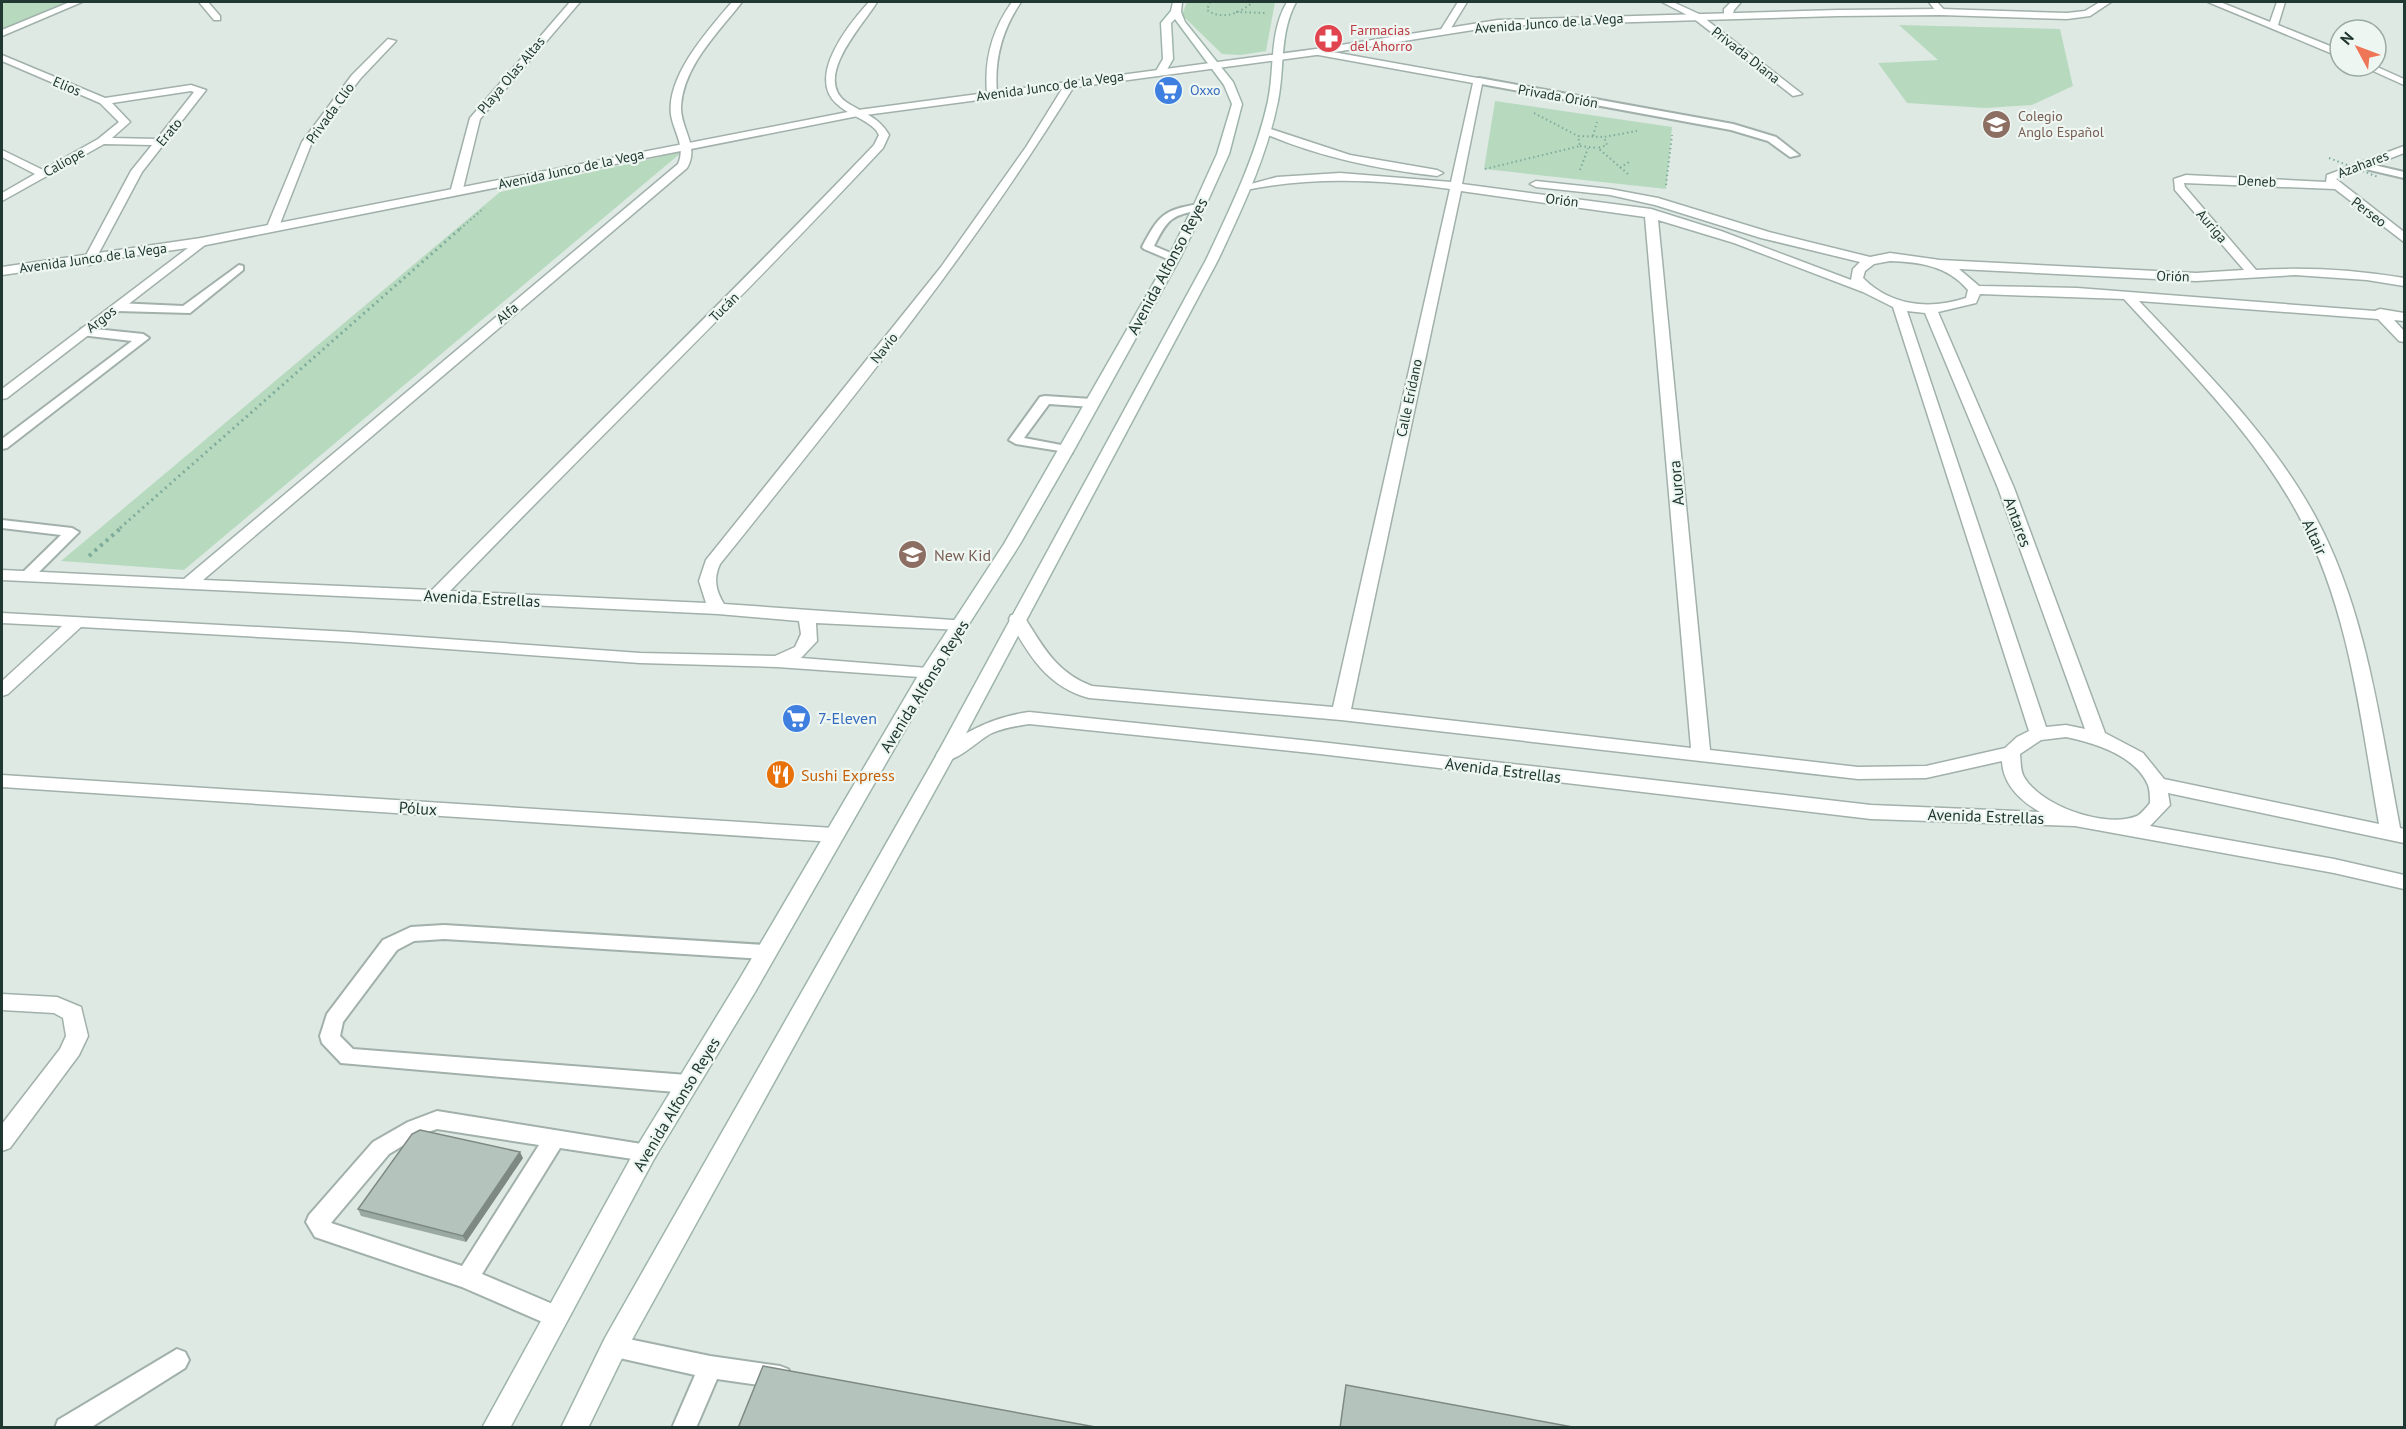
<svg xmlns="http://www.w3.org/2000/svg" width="2406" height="1429" viewBox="0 0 2406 1429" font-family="'PT Sans',sans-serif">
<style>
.green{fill:#b7dabf}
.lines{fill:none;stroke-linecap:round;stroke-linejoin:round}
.service-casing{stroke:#a1b0ab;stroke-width:4}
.minor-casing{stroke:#a1b0ab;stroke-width:3}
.tertiary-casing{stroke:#a1b0ab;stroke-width:3}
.secondary-casing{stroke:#9eb5ab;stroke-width:3}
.path-far2{stroke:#7fac9c;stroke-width:2;stroke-dasharray:1.5 3;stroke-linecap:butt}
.path-far1{stroke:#7fac9c;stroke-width:3;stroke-dasharray:2 4;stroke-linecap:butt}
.path{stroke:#7fac9c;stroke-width:4;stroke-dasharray:3 4.5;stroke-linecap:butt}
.service{fill:#fff;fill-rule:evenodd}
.minor{fill:#fff;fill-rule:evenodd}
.tertiary{fill:#fff;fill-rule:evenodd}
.secondary{fill:#fff;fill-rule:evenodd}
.path-bridge{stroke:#7fac9c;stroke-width:2;stroke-dasharray:1.5 3;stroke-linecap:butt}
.wall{fill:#9ba9a3}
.shaded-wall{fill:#7e8984}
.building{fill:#b4c4bd;stroke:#7e8984;stroke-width:1.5}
.labels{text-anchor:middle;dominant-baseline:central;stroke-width:4.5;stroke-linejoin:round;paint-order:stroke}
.far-street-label{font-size:14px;fill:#203831;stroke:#eef6f2}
.far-health-label{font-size:14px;fill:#be3a42;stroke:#eef6f2;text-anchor:start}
.far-shop-label{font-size:14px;fill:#366cbe;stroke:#eef6f2;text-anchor:start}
.far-education-label{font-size:14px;fill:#785e54;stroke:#eef6f2;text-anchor:start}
.street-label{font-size:16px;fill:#203831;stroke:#eef6f2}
.education-label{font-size:16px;fill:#785e54;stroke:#eef6f2;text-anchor:start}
.shop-label{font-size:16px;fill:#366cbe;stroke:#eef6f2;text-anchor:start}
.food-label{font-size:16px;fill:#c56008;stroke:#eef6f2;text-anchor:start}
</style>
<rect width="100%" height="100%" fill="#dee9e4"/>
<g class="green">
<path d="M5,2H77L2,33V3Z"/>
<path d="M1187,2H1275L1266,51L1241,55L1222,54L1182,15Z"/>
<path d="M1899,25L2060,29L2073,86L2032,105L1985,108L1907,103L1878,63L1938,60Z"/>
<path d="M1495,101L1672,127L1666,189L1484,169Z"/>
<path d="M682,152L184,570L61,561L500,192Z"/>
</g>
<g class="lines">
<defs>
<g id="service">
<path d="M1479,78L1733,124L1776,137L1799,155L1790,157L1768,141L1731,130L1476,83L1474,81Z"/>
<path d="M2361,162L2404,172V178L2357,167L2356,165Z"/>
<path d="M1199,204L1204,207L1203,209C1172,216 1169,216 1154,246L1178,256V260H1170L1144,249L1142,247C1159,215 1163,210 1199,204Z"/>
<path d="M239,265L243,266V270L190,313L117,311L111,307L117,303L183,306Z"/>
<path d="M85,328L143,334L149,338L7,448L2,449V439L132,341L81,335V329Z"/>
<path d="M1045,396L1092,399L1098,403L1092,407L1049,404L1024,438L1072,447V453L1016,444L1009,440L1040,397Z"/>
<path d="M2,520L72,528L79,532L32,579L27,580L20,576L22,573L61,535L2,528Z"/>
<path d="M444,925L766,945L773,947L776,952L773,957L766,959L444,939L414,941L397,950L343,1022L340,1036L353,1049L687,1075L694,1078L697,1084L694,1090L687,1093L341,1063L322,1043L320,1036L327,1014L383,940L411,927Z"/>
<path d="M437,1111L654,1146L657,1152L654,1158L646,1161L560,1148L482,1274L562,1308L566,1316L562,1324L554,1327L462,1287L315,1237L306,1222L309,1215L373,1142L408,1122ZM437,1129L539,1145L462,1266L331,1223L389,1154L422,1134Z"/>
<path d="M614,1336L710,1356L780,1366L788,1369L792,1377L788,1385L780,1388L717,1379L696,1428H672L695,1375L606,1355L602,1347L606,1339Z"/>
<path d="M177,1349L185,1352L189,1360L185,1368L90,1428H55L58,1420Z"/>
</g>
<g id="minor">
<path d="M70,2H82L2,36V30Z"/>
<path d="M199,2H208L220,16V20H214Z"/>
<path d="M570,2H580L480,119L462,193L452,195L450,193L470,118Z"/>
<path d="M732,2H742C718,33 684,65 681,106C680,129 700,146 687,168L203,580L432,590C579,441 730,296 874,145L879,135L876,130C865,118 848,115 837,104C806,77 849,24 869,2H877C865,23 812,77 846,102C863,113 879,117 889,135L883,148C742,299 593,443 450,591L706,603L699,581L706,560L941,267L1026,147L1067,81L1071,80L1076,83C971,254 845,408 720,564C713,579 716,591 724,604L967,621L969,625L967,629L961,630L816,623L817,641L801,658L928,668L937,674L934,678L777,667L640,663L349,642L81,627L8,694L2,696V681L62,626L2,623V613L349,632L640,653L775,656L795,647L801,634L799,621L718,614L2,580V570L184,579L678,164C686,146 674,133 671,115C666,76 709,29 732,2Z"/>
<path d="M1012,2H1021C1002,30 994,59 997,93L992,96L987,93C984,59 992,30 1012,2Z"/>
<path d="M1458,2H1467L1448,33H1442L1440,31Z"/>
<path d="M1662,2H1673L1699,14L1802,94L1793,96L1693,18Z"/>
<path d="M1731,2H1741L1734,10L1732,17L1729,18L1724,15V9Z"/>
<path d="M1929,2H1937L1946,12L1944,14H1938Z"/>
<path d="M2208,2H2220L2270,22L2277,2H2285L2278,25L2340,50V57Z"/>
<path d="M388,39L396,41L360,79L312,142L278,229L268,232L266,229L302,142L352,75Z"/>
<path d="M1316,49L1483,79L1462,184L1651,209L1721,231L1851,280L1853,269L1860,262L1761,238L1655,205L1610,195L1536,187L1530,184L1536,181L1610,189L1658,198L1769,232L1870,257L1890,253L1940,260L2196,273L2244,270L2175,190L2174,179L2186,175L2326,182L2327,175L2404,146V153L2336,179L2404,232V242L2335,189L2184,183L2185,187L2256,270C2306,267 2355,270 2404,278V286L2367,280L2295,275L2196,281L1959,269L1979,286L2077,288L2375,311L2380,309L2404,313V321L2394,320L2404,331V342L2399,341L2378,319L2139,301C2203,369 2272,436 2316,518C2367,613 2380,724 2400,828L2404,829V843L2168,793L2170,805L2150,826L2334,859L2404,875V889L2334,873L2075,826L1871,819L1320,754L1029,724C1016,726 1004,728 992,733C976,741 956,765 938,760L936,756L938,752C967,730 994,717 1029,712L1320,742L1871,805L2040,812C2021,801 2003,785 2002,761L1926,778L1858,779L1341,720L1089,698C1048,687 1028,655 1009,619L1011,615H1023C1043,646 1055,672 1092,686L1333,707L1450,189C1381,180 1314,176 1246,190L1240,187L1277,177L1340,173L1451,182L1473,83L1313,54L1311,52ZM1461,191L1645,217L1691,748L1351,709ZM1658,220L1734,243L1863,292L1893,307L2029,731L2017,737L2005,748L1926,766L1858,767L1710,750ZM1890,261C1920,262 1948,266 1968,290L1966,298C1929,310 1891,306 1863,278L1865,271L1874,264ZM1980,294L2124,299C2187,368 2256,435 2300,518C2350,611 2361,722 2379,824L2164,779L2143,753L2105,733L2014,488L1938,312L1976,303ZM1907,311L1925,313L1998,488L2085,729L2066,725L2046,727ZM2066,737C2095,743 2135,755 2148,785C2150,790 2150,798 2150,803C2146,808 2142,813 2137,816C2105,829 2041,806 2024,777C2020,770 2021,762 2020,754L2041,740Z"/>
<path d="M2,55L105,98L191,85L206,90L142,172L93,264L89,265L83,261L131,171L152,145L104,144L2,201V193L35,174L2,157V150L43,170L98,139L119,122L100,103L2,61ZM191,91L194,92L157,139L112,138L130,122L112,103Z"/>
<path d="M2362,66H2375L2404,79V85Z"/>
<path d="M1265,127L1350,155L1437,170L1443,173L1437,176C1376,169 1318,157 1261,132V128Z"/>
<path d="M201,238L207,242L205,245L7,398L2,399V389Z"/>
<path d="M2,775L834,828L841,830L844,835L841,840L834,842L2,787Z"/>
<path d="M2,994L57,997L81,1007L88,1036L79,1055L10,1148L2,1151V1124L60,1049L66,1036L63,1018L54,1013L2,1010Z"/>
</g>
<path id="tertiary" d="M2100,2H2111L2090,16L2067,19L1941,15L1838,16L1498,26L1316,55L858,116L201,246L2,275V267L201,238L858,110L1316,49L1498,20L1838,10L1941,9L2067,13L2085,11Z"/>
<g id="secondary">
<path d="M1173,2H1182L1181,12L1185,22L1233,82L1242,104L1229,154L1205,207L1180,258L1074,450L1020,544L937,674L755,992L654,1159L510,1428H482L638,1145L739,980L919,674L1004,544L1168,258L1193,207L1217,154L1232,104L1224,85L1175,19L1171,23L1173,59L1165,73L1156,71L1163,59L1161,23L1171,11Z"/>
<path d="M1287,2H1296C1279,34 1285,67 1278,101C1267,156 1242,209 1218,260L954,756L623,1356L588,1428H561L605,1338L936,756L1206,260C1230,209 1256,156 1268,101C1275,67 1269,33 1287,2Z"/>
</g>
</defs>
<use href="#service" class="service-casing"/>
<use href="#minor" class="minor-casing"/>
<use href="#tertiary" class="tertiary-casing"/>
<use href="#secondary" class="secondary-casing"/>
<g class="path-far2">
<path d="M1210,2L1207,10C1222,21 1240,13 1253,2"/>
<path d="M1236,12L1265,13"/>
<path d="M1534,113L1578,136"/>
<path d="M1593,136L1597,122"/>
<path d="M1580,146L1598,148"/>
<path d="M1620,168L1629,162"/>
<path d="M1485,169L1580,146L1578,136L1604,137"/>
<path d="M1580,170L1588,148"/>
<path d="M1628,174L1598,148L1607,145L1604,137L1637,131"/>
<path d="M1666,185L1672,135"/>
<path d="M460,229L484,208"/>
</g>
<path class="path-far1" d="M120,528L461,228"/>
<path class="path" d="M89,556L122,527"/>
<use href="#service" class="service"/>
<use href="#minor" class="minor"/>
<use href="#tertiary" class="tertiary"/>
<use href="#secondary" class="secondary"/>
<path class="path-bridge" d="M2329,158L2378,177"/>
</g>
<path class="wall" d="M523,1158L466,1242L361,1216L358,1209Z"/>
<path class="shaded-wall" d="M520,1152L523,1158L466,1242L463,1236Z"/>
<g class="building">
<path d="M420,1130L520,1152L463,1236L358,1209L412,1134Z"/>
<path d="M763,1366L1101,1428H738Z"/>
<path d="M1346,1385L1578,1428H1340Z"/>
</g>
<defs>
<symbol id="pharmacy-disc" viewBox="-11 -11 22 22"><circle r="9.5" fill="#e0444e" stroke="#eef6f2"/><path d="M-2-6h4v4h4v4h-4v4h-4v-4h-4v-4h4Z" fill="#fff"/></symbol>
<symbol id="supermarket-disc" viewBox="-11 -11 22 22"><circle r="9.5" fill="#3f7fe0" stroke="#eef6f2"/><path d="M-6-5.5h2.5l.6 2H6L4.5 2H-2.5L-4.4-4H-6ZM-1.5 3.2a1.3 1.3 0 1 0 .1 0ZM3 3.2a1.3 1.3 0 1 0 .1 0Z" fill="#fff"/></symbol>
<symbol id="university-disc" viewBox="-11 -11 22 22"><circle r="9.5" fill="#8d6e63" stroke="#eef6f2"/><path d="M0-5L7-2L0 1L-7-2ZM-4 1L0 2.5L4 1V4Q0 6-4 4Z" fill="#fff"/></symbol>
<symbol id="school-disc" viewBox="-11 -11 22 22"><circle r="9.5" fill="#8d6e63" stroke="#eef6f2"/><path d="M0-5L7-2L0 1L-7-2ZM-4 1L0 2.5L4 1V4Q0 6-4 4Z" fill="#fff"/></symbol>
<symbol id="restaurant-disc" viewBox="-11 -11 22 22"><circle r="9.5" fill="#e8710a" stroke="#eef6f2"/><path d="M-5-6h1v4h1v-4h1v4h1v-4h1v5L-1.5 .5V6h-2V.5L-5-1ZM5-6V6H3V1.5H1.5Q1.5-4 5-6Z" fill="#fff"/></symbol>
</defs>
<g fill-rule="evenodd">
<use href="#pharmacy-disc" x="1312" y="22" width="33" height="33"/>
<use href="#supermarket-disc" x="1152" y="74" width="33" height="33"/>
<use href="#university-disc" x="1980" y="108" width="33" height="33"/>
<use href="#school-disc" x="896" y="538" width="33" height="33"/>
<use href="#supermarket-disc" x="780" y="702" width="33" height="33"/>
<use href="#restaurant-disc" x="764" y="758" width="33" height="33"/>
</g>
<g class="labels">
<g class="far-street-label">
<text transform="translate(1549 23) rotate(-4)">Avenida Junco de la Vega</text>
<text transform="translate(1746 55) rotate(38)">Privada Diana</text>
<text transform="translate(511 75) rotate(-50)">Playa Olas Altas</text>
<text transform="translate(67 86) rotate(23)">Elios</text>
<text transform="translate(1050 86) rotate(-8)">Avenida Junco de la Vega</text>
<text transform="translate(1558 96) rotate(10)">Privada Orión</text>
<text transform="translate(330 113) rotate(-54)">Privada Clío</text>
<text transform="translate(169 132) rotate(-50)">Erato</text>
<text transform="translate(64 162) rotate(-29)">Calíope</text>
<text transform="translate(2363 164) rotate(-21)">Azahares</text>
<text transform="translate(571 169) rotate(-12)">Avenida Junco de la Vega</text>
<text transform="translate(2257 181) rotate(3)">Deneb</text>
<text transform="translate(1562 200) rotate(7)">Orión</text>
<text transform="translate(2369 212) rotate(37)">Perseo</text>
<text transform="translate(2212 226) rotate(49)">Auriga</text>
<text transform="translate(93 258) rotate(-8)">Avenida Junco de la Vega</text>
<text transform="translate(2173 276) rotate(2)">Orión</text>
<text transform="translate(724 307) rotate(-45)">Tucán</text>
<text transform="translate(507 313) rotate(-40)">Alfa</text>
<text transform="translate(101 319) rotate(-38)">Argos</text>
<text transform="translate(884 348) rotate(-52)">Navío</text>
<text transform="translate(1409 398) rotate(-78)">Calle Erídano</text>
</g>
<g class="far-health-label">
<text x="1350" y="30">Farmacias<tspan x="1350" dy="16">del Ahorro</tspan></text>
</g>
<g class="far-shop-label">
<text x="1190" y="90">Oxxo</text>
</g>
<g class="far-education-label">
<text x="2018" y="116">Colegio<tspan x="2018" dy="16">Anglo Español</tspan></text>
</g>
<g class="street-label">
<text transform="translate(1167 266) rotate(-62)">Avenida Alfonso Reyes</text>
<text transform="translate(1676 483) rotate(-95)">Aurora</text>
<text transform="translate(2018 522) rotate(70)">Antares</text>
<text transform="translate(2315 537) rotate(65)">Altair</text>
<text transform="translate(482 598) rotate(3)">Avenida Estrellas</text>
<text transform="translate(924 686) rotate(-58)">Avenida Alfonso Reyes</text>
<text transform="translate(1503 770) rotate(7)">Avenida Estrellas</text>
<text transform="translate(418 808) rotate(4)">Pólux</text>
<text transform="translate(1986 816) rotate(2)">Avenida Estrellas</text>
<text transform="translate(676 1104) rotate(-59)">Avenida Alfonso Reyes</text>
</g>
<g class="education-label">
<text x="934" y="555">New Kid</text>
</g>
<g class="shop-label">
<text x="818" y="718">7-Eleven</text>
</g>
<g class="food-label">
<text x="801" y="775">Sushi Express</text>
</g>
</g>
<rect width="2406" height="1429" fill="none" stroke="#203831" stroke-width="6"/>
<g transform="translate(2358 48) rotate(311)"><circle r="28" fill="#eef6f2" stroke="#9caaa5" stroke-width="1.5"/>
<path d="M0-4.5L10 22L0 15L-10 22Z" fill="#ee7657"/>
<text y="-9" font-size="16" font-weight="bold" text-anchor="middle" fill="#203831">N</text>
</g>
</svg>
